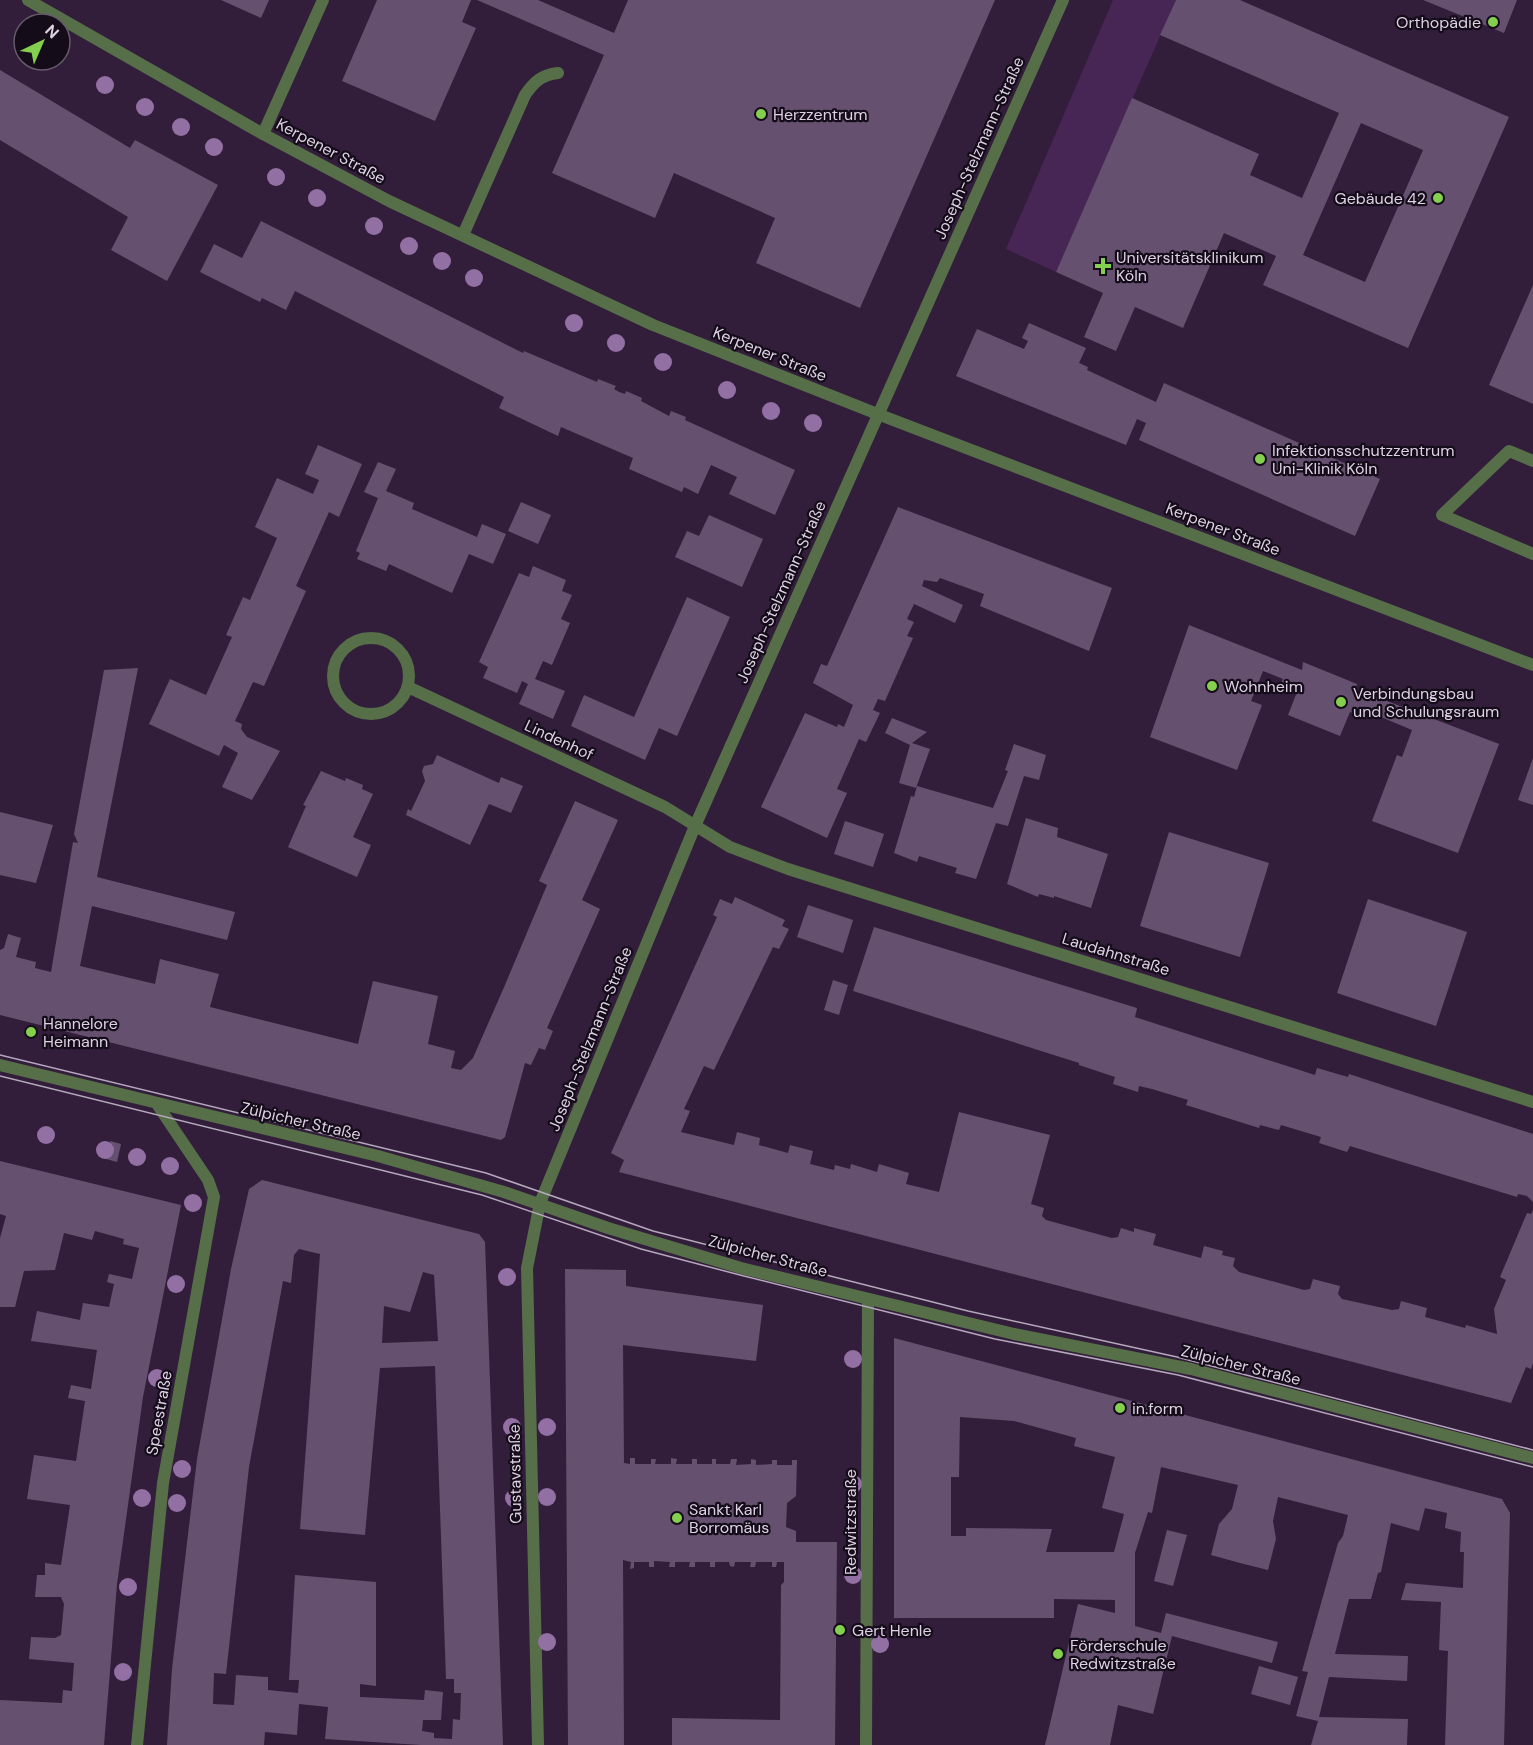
<svg xmlns="http://www.w3.org/2000/svg" width="1533" height="1745" viewBox="0 0 1533 1745" font-family="'DM Sans',sans-serif">
<style>
.green{fill:#472655}
.building{fill:#665070;fill-rule:evenodd}
.lines{fill:none;stroke-linecap:round;stroke-linejoin:round}
.service{stroke:#566f48;stroke-width:12}
.minor{stroke:#566f48;stroke-width:12}
.tertiary{stroke:#566f48;stroke-width:12}
.tram{stroke:#b5a7bc;stroke-width:1.5}
.tree{fill:#9370a3}
.poi-dot{fill:#84cf4d;stroke:#150c19;stroke-width:2}
.labels{text-anchor:middle;dominant-baseline:central;stroke-width:4.5;stroke-linejoin:round;paint-order:stroke}
.poi-label{font-size:16px;fill:#ddd1e4;stroke:#150c19;text-anchor:start}
.street-label{font-size:16px;fill:#ddd1e4;stroke:#150c19}
</style>
<rect width="100%" height="100%" fill="#321e3b"/>
<path class="green" d="M1113,0H1176L1056,272L1006,249Z"/>
<g class="building">
<path d="M221,0H269L261,18Z"/>
<path d="M377,0H471L462,22L476,28L435,121L342,81Z"/>
<path d="M477,0H538L614,33L628,0H995L860,308L756,263L775,218L674,173L655,218L552,173L604,55Z"/>
<path d="M1176,0H1240L1509,117L1408,348L1263,285L1276,256L1224,233L1183,328L1135,307L1116,351L1084,337L1103,293L1056,272L1132,98L1259,154L1250,175L1302,198L1339,113L1160,35ZM1361,123L1423,150L1365,282L1303,255Z"/>
<path d="M1423,0H1517L1504,33Z"/>
<path d="M0,70L130,148L135,140L218,185L167,281L111,250L128,217L0,140Z"/>
<path d="M261,221L523,353L524,351L597,382L598,379L616,386L614,389L619,392L625,394L626,391L642,398L641,401L669,416L671,411L686,417L685,420L795,470L775,515L729,494L737,477L711,465L698,494L684,487L682,492L629,469L633,458L561,427L558,436L499,408L504,397L295,291L286,310L262,298L260,302L200,272L214,244L242,258Z"/>
<path d="M1533,285V404L1489,385Z"/>
<path d="M1029,323L1086,348L1079,363L1088,367L1087,370L1156,402L1164,383L1380,479L1355,536L1139,440L1146,423L1137,419L1126,445L956,376L977,329L1024,349L1028,341L1022,338Z"/>
<path d="M318,445L362,464L339,517L329,512L296,586L306,591L264,686L253,682L235,721L242,724L241,729L247,737L280,751L252,800L222,787L238,753L224,745L219,756L149,724L170,679L206,695L232,637L226,635L243,597L250,600L277,538L255,527L277,478L313,494L319,480L305,474Z"/>
<path d="M378,462L396,469L386,491L414,503L412,509L477,537L482,524L506,534L493,564L469,554L452,593L389,564L386,571L357,559L360,553L356,551L378,498L364,492Z"/>
<path d="M521,502L551,515L538,544L508,531Z"/>
<path d="M898,507L1112,588L1089,651L980,606L984,594L940,578L937,582L924,580L922,586L963,605L955,623L914,604L907,619L914,622L907,636L913,638L885,701L878,699L873,710L880,713L866,742L859,739L837,789L847,793L827,838L761,807L805,713L837,727L838,724L844,727L853,705L813,683L821,664L827,666Z"/>
<path d="M709,515L763,539L742,587L675,557L687,531L699,536Z"/>
<path d="M533,566L566,580L562,591L572,595L561,619L570,623L552,665L543,661L535,679L565,691L553,719L519,704L528,684L522,681L517,693L483,678L488,667L479,662L519,573L529,577Z"/>
<path d="M687,597L730,617L677,736L659,728L645,760L571,726L584,695L634,717Z"/>
<path d="M1189,625L1302,670L1303,662L1357,684L1356,689L1499,744L1458,853L1372,821L1397,755L1402,757L1412,730L1369,712L1366,719L1350,712L1340,736L1288,715L1297,692L1280,685L1283,679L1263,671L1251,701L1262,705L1237,770L1150,737Z"/>
<path d="M138,668L97,877L235,912L227,940L92,906L80,966L155,984L160,959L219,974L210,1007L358,1044L373,981L438,996L428,1044L455,1051L451,1068L461,1070L473,1058L505,985L547,885L539,881L575,801L618,820L582,900L600,909L547,1028L553,1031L545,1050L539,1048L531,1065L525,1063L505,1137L501,1140L0,1015V950L4,948L8,934L21,938L16,957L36,962L35,968L51,972L73,842L78,843L74,834L104,670Z"/>
<path d="M892,718L927,732L912,743L930,749L916,788L899,783L910,745L885,733Z"/>
<path d="M1014,744L1046,755L1039,780L1024,776L1008,826L996,823L976,879L955,873L957,868L919,856L917,862L894,853L911,796L914,797L917,786L993,808L1008,771L1005,770Z"/>
<path d="M437,755L499,783L501,777L523,786L511,813L489,804L470,845L406,815L408,809L411,811L425,781L422,771L424,766L433,764Z"/>
<path d="M1533,758V805L1518,800Z"/>
<path d="M321,771L345,781L346,778L363,785L362,789L373,794L353,837L371,845L357,877L288,847L306,806L303,805Z"/>
<path d="M0,812L53,825L36,883L0,875Z"/>
<path d="M1026,818L1058,828L1057,837L1108,854L1091,908L1054,896V898L1039,894L1038,897L1007,884Z"/>
<path d="M845,821L884,834L873,867L834,854Z"/>
<path d="M1169,832L1269,863L1240,957L1140,926Z"/>
<path d="M735,897L785,920L782,926L789,929L779,949L773,947L714,1070L704,1066L684,1109L690,1111L681,1132L734,1145L737,1132L760,1138L759,1145L788,1153L790,1145L813,1151L810,1164L834,1170L835,1165L850,1169L851,1164L877,1172L879,1164L909,1173L906,1184L939,1192L959,1112L1050,1135L1031,1204L1044,1208L1042,1216L1046,1220L1112,1238L1118,1237L1121,1228L1134,1232V1228L1156,1234L1153,1245L1201,1258L1204,1246L1223,1251L1222,1255L1235,1258L1233,1266L1239,1272L1304,1290L1310,1289L1313,1279L1340,1286L1338,1294L1342,1299L1392,1310L1399,1309L1401,1301L1427,1308L1425,1317L1465,1328L1466,1325L1497,1334L1494,1309L1506,1280L1500,1277L1527,1213L1531,1214L1533,1210V1363L1531,1369L1526,1367L1511,1403L619,1172L624,1160L611,1153L717,917L713,915L720,899L732,904Z"/>
<path d="M1368,899L1467,932L1436,1026L1337,993Z"/>
<path d="M808,905L853,920L843,953L797,937Z"/>
<path d="M874,927L1137,1008L1135,1017L1315,1075L1317,1068L1348,1077L1349,1074L1533,1134V1202L1527,1196L1518,1194L1517,1197L1350,1146L1347,1152L1319,1143L1321,1137L1281,1125L1279,1130L1260,1125L1259,1128L1186,1105L1188,1100L1152,1089L1139,1086L1138,1092L1113,1084L1115,1077L1079,1065V1063L853,991Z"/>
<path d="M833,980L848,985L839,1015L824,1010Z"/>
<path d="M110,1141L121,1144L117,1162L106,1159Z"/>
<path d="M0,1161L181,1205L143,1397L117,1584L104,1745H0V1700L62,1703L63,1690L72,1691L74,1663L29,1659L31,1637L55,1638L61,1635L64,1604L61,1597H35L37,1575H45V1563L61,1565L70,1505L27,1499L34,1455L76,1461L85,1401L68,1398L71,1385L91,1389L97,1350L31,1341L37,1311L80,1320L83,1303L109,1307L114,1284L107,1282L109,1274L132,1279L139,1248L123,1244L124,1239L95,1231L92,1240L64,1233L55,1270L24,1271L15,1307H0V1238L6,1216L0,1214Z"/>
<path d="M262,1180L479,1234L485,1242L503,1745H421L325,1739L328,1707L299,1704L297,1735L265,1732L264,1745H167L172,1669L197,1459L231,1269L249,1189ZM299,1249L320,1254L300,1529L365,1535L380,1368L435,1366L446,1679H454V1693H461L460,1720L453,1719L452,1739L434,1738V1733L422,1731L423,1720H441L443,1692L425,1690L424,1700L360,1697V1684L376,1686V1582L295,1575L289,1680H299L298,1693L268,1690V1677L236,1675L234,1705L213,1704L214,1673L226,1674L249,1467L283,1281L291,1283L294,1255ZM423,1272L434,1275L438,1341L382,1343L384,1306L410,1312Z"/>
<path d="M565,1269L626,1270V1286L763,1305L756,1361L623,1345L624,1463L630,1464V1458H635V1464H651V1459H656L655,1464H671V1458L677,1459L676,1464H692V1459H697V1464H712V1459H716V1464H730L731,1459H737L736,1465L751,1464V1459L756,1460V1465L772,1464V1460H777V1465H792V1460H797L796,1496L787,1503L786,1527L796,1531V1542H837L835,1745H672V1718L780,1720L781,1585L784,1582V1562H777L776,1567H772V1562H756L755,1567H750L751,1562H735L734,1567L730,1566L729,1562H715V1567H710V1562H695V1567H689L690,1562H675V1567H669L670,1562L654,1561V1567H649V1562H634V1568L630,1569L631,1562L623,1560L624,1745H568Z"/>
<path d="M894,1338L1502,1499L1510,1513L1504,1745H1445L1448,1651L1439,1650L1441,1602L1401,1600L1406,1583L1463,1588L1464,1552H1460L1461,1532L1445,1528L1447,1513L1425,1508L1419,1531L1391,1523L1381,1572L1378,1573L1371,1599H1349L1335,1654L1408,1656L1407,1681L1329,1677L1319,1717L1408,1719L1407,1745H1311L1318,1721L1296,1716L1308,1672L1302,1671L1338,1543L1343,1536L1348,1515L1278,1497L1273,1521L1276,1539L1268,1570L1240,1563L1211,1555L1219,1524L1232,1509L1238,1485L1161,1467L1152,1513L1148,1512L1135,1553V1626L1161,1633L1166,1613L1278,1642L1272,1663L1172,1636L1153,1714L1118,1705L1110,1745H1045L1078,1604L1115,1613V1600L1054,1599V1618H894ZM960,1417L1014,1421L1076,1438L1074,1446L1115,1457L1102,1508L1124,1514L1114,1552H1046L1052,1529L966,1528V1536H951V1477H959Z"/>
<path d="M1167,1530L1187,1535L1173,1586L1154,1581Z"/>
<path d="M1259,1666L1298,1677L1290,1705L1251,1694Z"/>
</g>
<g class="lines">
<g class="service">
<path d="M263,134L323,0"/>
<path d="M463,235L525,95C534,82 541,75 558,73"/>
<path d="M1533,461L1509,451L1442,515L1533,554"/>
</g>
<g class="minor">
<circle cx="371" cy="676" r="38"/>
<path d="M408,687L665,807L730,847L788,869L1533,1102"/>
<path d="M137,1745L163,1483L214,1197L208,1180L157,1104"/>
<path d="M538,1745L527,1268L540,1203L695,826L1063,0"/>
<path d="M866,1745L868,1299"/>
</g>
<g class="tertiary">
<path d="M28,0L263,134L389,201L653,325L880,415L1533,665"/>
<path d="M0,1065L378,1156L504,1192L608,1228L741,1268L1014,1334L1191,1369L1533,1458"/>
</g>
<g class="tram">
<path d="M0,1055L486,1173L653,1231L968,1311L1177,1357L1533,1450"/>
<path d="M0,1076L482,1195L641,1249L740,1275L995,1339L1178,1375L1533,1467"/>
</g>
</g>
<g class="tree">
<circle cx="105" cy="85" r="9"/>
<circle cx="145" cy="107" r="9"/>
<circle cx="181" cy="127" r="9"/>
<circle cx="214" cy="147" r="9"/>
<circle cx="276" cy="177" r="9"/>
<circle cx="317" cy="198" r="9"/>
<circle cx="374" cy="226" r="9"/>
<circle cx="409" cy="246" r="9"/>
<circle cx="442" cy="261" r="9"/>
<circle cx="474" cy="278" r="9"/>
<circle cx="574" cy="323" r="9"/>
<circle cx="616" cy="343" r="9"/>
<circle cx="663" cy="362" r="9"/>
<circle cx="727" cy="390" r="9"/>
<circle cx="771" cy="411" r="9"/>
<circle cx="813" cy="423" r="9"/>
<circle cx="46" cy="1135" r="9"/>
<circle cx="105" cy="1150" r="9"/>
<circle cx="137" cy="1157" r="9"/>
<circle cx="170" cy="1166" r="9"/>
<circle cx="193" cy="1203" r="9"/>
<circle cx="507" cy="1277" r="9"/>
<circle cx="176" cy="1284" r="9"/>
<circle cx="853" cy="1359" r="9"/>
<circle cx="157" cy="1378" r="9"/>
<circle cx="512" cy="1427" r="9"/>
<circle cx="547" cy="1427" r="9"/>
<circle cx="182" cy="1469" r="9"/>
<circle cx="853" cy="1484" r="9"/>
<circle cx="547" cy="1497" r="9"/>
<circle cx="142" cy="1498" r="9"/>
<circle cx="514" cy="1498" r="9"/>
<circle cx="177" cy="1503" r="9"/>
<circle cx="853" cy="1575" r="9"/>
<circle cx="128" cy="1587" r="9"/>
<circle cx="547" cy="1642" r="9"/>
<circle cx="880" cy="1644" r="9"/>
<circle cx="123" cy="1672" r="9"/>
</g>
<g class="poi-dot">
<circle cx="1493" cy="22" r="6"/>
<circle cx="761" cy="114" r="6"/>
<circle cx="1438" cy="198" r="6"/>
<path d="M1100 257h6v6h6v6h-6v6h-6v-6h-6v-6h6z"/>
<circle cx="1260" cy="459" r="6"/>
<circle cx="1212" cy="686" r="6"/>
<circle cx="1341" cy="702" r="6"/>
<circle cx="31" cy="1032" r="6"/>
<circle cx="1120" cy="1408" r="6"/>
<circle cx="677" cy="1518" r="6"/>
<circle cx="840" cy="1630" r="6"/>
<circle cx="1058" cy="1654" r="6"/>
</g>
<g class="labels">
<g class="poi-label">
<text x="1481" y="22" text-anchor="end">Orthopädie</text>
<text x="773" y="114">Herzzentrum</text>
<text x="1426" y="198" text-anchor="end">Gebäude 42</text>
<text x="1116" y="257">Universitätsklinikum<tspan x="1116" dy="18">Köln</tspan></text>
<text x="1272" y="450">Infektionsschutzzentrum<tspan x="1272" dy="18">Uni-Klinik Köln</tspan></text>
<text x="1224" y="686">Wohnheim</text>
<text x="1353" y="693">Verbindungsbau<tspan x="1353" dy="18">und Schulungsraum</tspan></text>
<text x="43" y="1023">Hannelore<tspan x="43" dy="18">Heimann</tspan></text>
<text x="1132" y="1408">in.form</text>
<text x="689" y="1509">Sankt Karl<tspan x="689" dy="18">Borromäus</tspan></text>
<text x="852" y="1630">Gert Henle</text>
<text x="1070" y="1645">Förderschule<tspan x="1070" dy="18">Redwitzstraße</tspan></text>
</g>
<g class="street-label">
<text transform="translate(979 148) rotate(-66)">Joseph-Stelzmann-Straße</text>
<text transform="translate(331 151) rotate(28)">Kerpener Straße</text>
<text transform="translate(770 354) rotate(22)">Kerpener Straße</text>
<text transform="translate(1223 529) rotate(21)">Kerpener Straße</text>
<text transform="translate(781 592) rotate(-66)">Joseph-Stelzmann-Straße</text>
<text transform="translate(559 740) rotate(25)">Lindenhof</text>
<text transform="translate(1116 954) rotate(17)">Laudahnstraße</text>
<text transform="translate(590 1039) rotate(-68)">Joseph-Stelzmann-Straße</text>
<text transform="translate(301 1121) rotate(13)">Zülpicher Straße</text>
<text transform="translate(768 1256) rotate(15)">Zülpicher Straße</text>
<text transform="translate(1241 1365) rotate(14)">Zülpicher Straße</text>
<text transform="translate(159 1413) rotate(-80)">Speestraße</text>
<text transform="translate(515 1474) rotate(-91)">Gustavstraße</text>
<text transform="translate(850 1522) rotate(-90)">Redwitzstraße</text>
</g>
</g>
<g transform="translate(42 42) rotate(44)"><circle r="28" fill="#150c19" stroke="#655b6a" stroke-width="1.5"/>
<path d="M0-4.5L10 22L0 15L-10 22Z" fill="#84cf4d"/>
<text y="-9" font-size="16" font-weight="bold" text-anchor="middle" fill="#ddd1e4">N</text>
</g>
</svg>
